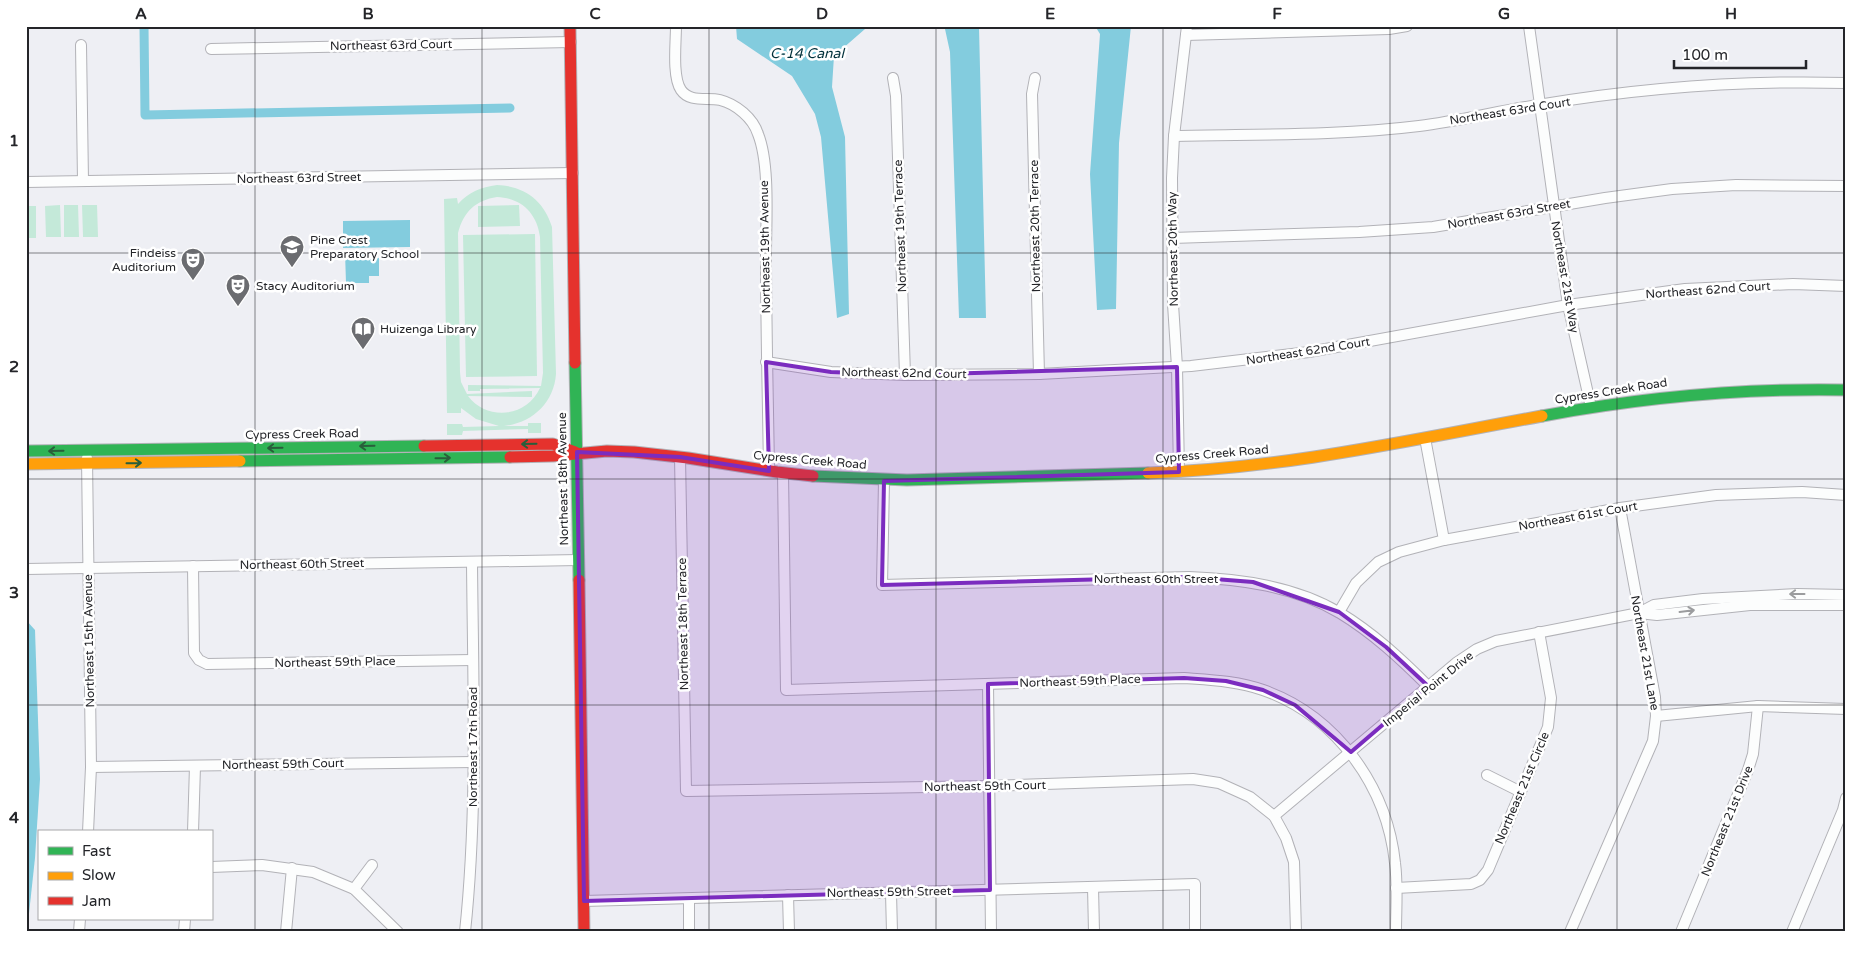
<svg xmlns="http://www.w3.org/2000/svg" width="1872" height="958" viewBox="0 0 1872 958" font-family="'Varela Round',sans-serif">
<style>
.grass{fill:#c4e9d9;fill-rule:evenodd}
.water{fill:#83ccde}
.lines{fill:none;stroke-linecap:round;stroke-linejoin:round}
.canal{stroke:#83ccde;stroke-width:9}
.street-casing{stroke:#b2b2b7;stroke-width:12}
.fast-casing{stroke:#b2b2b7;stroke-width:13}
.slow-casing{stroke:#b2b2b7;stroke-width:13}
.jam-casing{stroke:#b2b2b7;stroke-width:13}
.street{stroke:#fcfdfd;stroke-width:10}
.fast{stroke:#30b455;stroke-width:11}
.slow{stroke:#ff9f0a;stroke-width:11}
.jam{stroke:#e5322d;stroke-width:11}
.oneway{stroke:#295e3b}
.oneway2{stroke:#9b9c9e}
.marked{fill:#7b2cbf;fill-opacity:0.2;stroke:#7b2cbf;stroke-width:4;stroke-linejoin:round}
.grid{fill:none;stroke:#242529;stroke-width:1;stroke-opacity:0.55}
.labels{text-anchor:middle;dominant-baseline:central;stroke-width:5;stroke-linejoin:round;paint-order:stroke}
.street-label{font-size:12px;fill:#242529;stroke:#fff}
.poi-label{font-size:12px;fill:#242529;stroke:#fff;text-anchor:start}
.water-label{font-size:14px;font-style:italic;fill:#00303a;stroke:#fff}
.neatline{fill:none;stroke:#242529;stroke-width:2}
.grid-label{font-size:16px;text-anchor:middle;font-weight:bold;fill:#242529}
</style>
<rect width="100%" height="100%" fill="#eeeff4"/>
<g class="grass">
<path d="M497,185C525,186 544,201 552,227L556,374C554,403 532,423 504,426H528V423H541V433H528V429L463,431L462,435H447V424H462L463,427L499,426L476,419L461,408V413H447L444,199L457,198L458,204C469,192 481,187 497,185ZM497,197C521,198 537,213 540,237L543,373L541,386L468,385V391H480V389L540,388C526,418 487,421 468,396L532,397V391L467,394L461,382L460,372L458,233C463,212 476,200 497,197Z"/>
<path d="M60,205L61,237H46L45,206Z"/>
<path d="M64,205H78L79,237H64Z"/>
<path d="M82,205H97L98,237H83Z"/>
<path d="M519,205L520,226L478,227V206Z"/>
<rect x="26" y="206" width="10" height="32"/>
<path d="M535,234L537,376L466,377L463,235Z"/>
</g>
<g class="water">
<path d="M736,26H988L979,27L986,318H959L950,52L945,29L926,28L865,29L834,56L832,87L845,137L849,314L837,318L821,137L815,114L792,76L737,39Z"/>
<path d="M1095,26H1131L1119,143L1116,309L1097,310L1090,174L1100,34Z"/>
<path d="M410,220V247L343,248V221Z"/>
<path d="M345,252H368L369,259L379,258V276H369V283H346Z"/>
<path d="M26,620L35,630L40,779L35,858L27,932Z"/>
</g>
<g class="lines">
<path class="canal" d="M144,26L145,115L510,108"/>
<defs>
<g id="street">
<path d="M676,26C676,42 672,77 681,90C690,103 707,97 720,100C736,104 753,118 758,134C770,164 766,221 766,255C766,327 768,399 769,471"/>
<path d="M1529,26L1568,305L1591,407"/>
<path d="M1186,35L1389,29L1407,26"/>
<path d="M81,45L83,181"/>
<path d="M211,49L571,42"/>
<path d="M893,78L896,96L905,375"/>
<path d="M1035,78L1032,94L1039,374"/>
<path d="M1174,136C1256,134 1338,136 1419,126C1459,121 1498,111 1538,105C1640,88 1743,80 1846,83"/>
<path d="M26,182L573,173"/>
<path d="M1172,238L1359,232L1433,227L1605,198L1672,189L1736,185L1846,186"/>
<path d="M766,362L831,372L905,375L1039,374L1191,366L1309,352L1568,305L1685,289L1793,284L1846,286"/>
<path d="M1425,438L1444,540"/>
<path d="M680,457L686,791L989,786L1193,779L1219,783L1250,797L1274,816L1286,838L1294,862L1296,932"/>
<path d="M87,458L91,767L88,832"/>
<path d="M1179,472L1177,367L1173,304L1172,178L1174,136L1187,26"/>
<path d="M783,473L786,690L1184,678C1211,680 1238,681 1263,690C1337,716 1387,787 1395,863C1398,885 1396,909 1396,932"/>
<path d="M884,481L882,585L1189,577C1240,579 1295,586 1340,613C1373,633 1401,659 1428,686"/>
<path d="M193,566L194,653L199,660L207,664L473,660"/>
<path d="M26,569L579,560"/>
<path d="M1339,612L1356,583L1378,562L1399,552L1444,540L1620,508L1716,495L1802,492L1846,495"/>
<path d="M1639,613L1654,605L1703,599L1797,594L1846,595"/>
<path d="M988,684L991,932"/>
<path d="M1656,716L1758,706L1846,709"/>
<path d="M91,767L474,762"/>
<path d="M1487,775L1521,792"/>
<path d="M1274,816L1456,663L1477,649L1496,641L1639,613L1657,615L1750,605H1846"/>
<path d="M193,832L195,766"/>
<path d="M211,867L262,865L313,872L354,889L398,932"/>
<path d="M1093,887L1094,932"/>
<path d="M1396,888L1471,884L1480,880L1488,870L1548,727L1551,698L1539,632"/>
<path d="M354,889L372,865"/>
<path d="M891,893L892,932"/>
<path d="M788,895L789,932"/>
<path d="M689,899V932"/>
<path d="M584,901L1195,884V932"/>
<path d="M79,932L80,919"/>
<path d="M184,932L185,919"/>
<path d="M286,932L292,868"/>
<path d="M465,932C478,809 473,685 472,562"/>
<path d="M1570,932L1653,741L1656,716L1655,697L1620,508"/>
<path d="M1681,932L1748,770L1753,754L1758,706"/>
<path d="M1792,932L1843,810L1846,798"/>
</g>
<g id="fast">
<path d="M575,363L579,580"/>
<path d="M1542,416C1644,397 1742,388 1846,390"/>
<path d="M26,451L424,446"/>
<path d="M240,461L510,457"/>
<path d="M813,476L907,480L1148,473"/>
</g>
<g id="slow">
<path d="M26,464L240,461"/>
<path d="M1148,473C1281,469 1411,440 1542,416"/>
</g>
<g id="jam">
<path d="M570,26L575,363"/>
<path d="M424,446L553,444L575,452"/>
<path d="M510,457L553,456L607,451L634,452L688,458L777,472L813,476"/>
<path d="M579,580L584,932"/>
</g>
</defs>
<use href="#street" class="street-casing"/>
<use href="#fast" class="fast-casing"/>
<use href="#slow" class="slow-casing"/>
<use href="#jam" class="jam-casing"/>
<use href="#street" class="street"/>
<use href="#fast" class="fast"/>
<use href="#slow" class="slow"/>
<use href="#jam" class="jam"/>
</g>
<defs><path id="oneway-shaft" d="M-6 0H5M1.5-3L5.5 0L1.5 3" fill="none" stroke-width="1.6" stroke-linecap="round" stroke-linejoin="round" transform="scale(1.25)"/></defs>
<g class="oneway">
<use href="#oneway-shaft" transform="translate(529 444) rotate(179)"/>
<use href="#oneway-shaft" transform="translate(367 446) rotate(179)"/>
<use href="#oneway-shaft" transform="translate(275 448) rotate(179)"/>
<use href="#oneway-shaft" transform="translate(56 451) rotate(179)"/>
<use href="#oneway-shaft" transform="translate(443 458) rotate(-1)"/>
<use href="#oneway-shaft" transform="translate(134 463) rotate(-1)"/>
</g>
<g class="oneway2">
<use href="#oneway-shaft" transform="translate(1797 594) rotate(180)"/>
<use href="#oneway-shaft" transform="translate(1687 611) rotate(-7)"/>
</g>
<path class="marked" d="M766,362L831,372L905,375L1177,367L1179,472L884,481L882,585L1189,577L1253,582L1339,612L1386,647L1428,686L1351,752L1295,705L1263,690L1226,681L1184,678L988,684L990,890L584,901L577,452L680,457L769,471Z"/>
<path class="grid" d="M255,26V932M482,26V932M709,26V932M936,26V932M1163,26V932M1390,26V932M1617,26V932M26,253H1846M26,479H1846M26,705H1846"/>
<defs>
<symbol id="school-pin" viewBox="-11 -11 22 30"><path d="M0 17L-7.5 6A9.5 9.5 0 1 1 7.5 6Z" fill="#6b6c70" stroke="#fff"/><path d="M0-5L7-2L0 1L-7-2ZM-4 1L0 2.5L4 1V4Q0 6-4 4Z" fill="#fff"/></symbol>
<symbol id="theatre-pin" viewBox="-11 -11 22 30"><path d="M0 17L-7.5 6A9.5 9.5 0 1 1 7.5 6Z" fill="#6b6c70" stroke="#fff"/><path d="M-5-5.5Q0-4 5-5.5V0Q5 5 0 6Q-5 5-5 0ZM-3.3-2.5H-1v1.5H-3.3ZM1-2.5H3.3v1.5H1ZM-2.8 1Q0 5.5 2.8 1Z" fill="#fff"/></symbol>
<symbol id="library-pin" viewBox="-11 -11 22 30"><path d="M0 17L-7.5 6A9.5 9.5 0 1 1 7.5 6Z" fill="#6b6c70" stroke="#fff"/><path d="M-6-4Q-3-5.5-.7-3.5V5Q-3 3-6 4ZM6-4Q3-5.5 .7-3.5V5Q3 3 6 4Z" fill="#fff"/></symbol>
</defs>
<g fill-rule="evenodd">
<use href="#school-pin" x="278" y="233" width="28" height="38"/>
<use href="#theatre-pin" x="179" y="246" width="28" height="38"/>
<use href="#theatre-pin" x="224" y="272" width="28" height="38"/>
<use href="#library-pin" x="349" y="315" width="28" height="38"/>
</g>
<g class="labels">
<g class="street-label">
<text transform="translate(391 45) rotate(-1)">Northeast 63rd Court</text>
<text transform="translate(1510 111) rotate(-9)">Northeast 63rd Court</text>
<text transform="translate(299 178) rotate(-1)">Northeast 63rd Street</text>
<text transform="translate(1509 214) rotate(-10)">Northeast 63rd Street</text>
<text transform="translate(900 226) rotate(-92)">Northeast 19th Terrace</text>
<text transform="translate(1035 226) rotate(-91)">Northeast 20th Terrace</text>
<text transform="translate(765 247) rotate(-91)">Northeast 19th Avenue</text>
<text transform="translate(1173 249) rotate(-91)">Northeast 20th Way</text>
<text transform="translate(1565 277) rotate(80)">Northeast 21st Way</text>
<text transform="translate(1708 290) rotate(-4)">Northeast 62nd Court</text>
<text transform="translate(1308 351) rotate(-9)">Northeast 62nd Court</text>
<text transform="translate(904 373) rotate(1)">Northeast 62nd Court</text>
<text transform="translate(1611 391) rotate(-9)">Cypress Creek Road</text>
<text transform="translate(302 434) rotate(-1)">Cypress Creek Road</text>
<text transform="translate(1212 454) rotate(-5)">Cypress Creek Road</text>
<text transform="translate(810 460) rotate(5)">Cypress Creek Road</text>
<text transform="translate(563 479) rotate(-91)">Northeast 18th Avenue</text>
<text transform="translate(1578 516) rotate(-10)">Northeast 61st Court</text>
<text transform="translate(302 564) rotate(-1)">Northeast 60th Street</text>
<text x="1156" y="579">Northeast 60th Street</text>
<text transform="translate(683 624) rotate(-91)">Northeast 18th Terrace</text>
<text transform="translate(89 641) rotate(-91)">Northeast 15th Avenue</text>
<text transform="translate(1645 653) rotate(80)">Northeast 21st Lane</text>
<text transform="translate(335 662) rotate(-1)">Northeast 59th Place</text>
<text transform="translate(1080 681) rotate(-2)">Northeast 59th Place</text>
<text transform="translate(1428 689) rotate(-39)">Imperial Point Drive</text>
<text transform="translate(473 747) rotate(-90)">Northeast 17th Road</text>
<text transform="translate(283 764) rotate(-1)">Northeast 59th Court</text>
<text transform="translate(985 786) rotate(-1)">Northeast 59th Court</text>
<text transform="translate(1522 788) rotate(-67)">Northeast 21st Circle</text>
<text transform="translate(1727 821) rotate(-68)">Northeast 21st Drive</text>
<text transform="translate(889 892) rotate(-1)">Northeast 59th Street</text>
</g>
<g class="poi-label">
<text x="310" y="240">Pine Crest<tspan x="310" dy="14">Preparatory School</tspan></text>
<text x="176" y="253" text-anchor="end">Findeiss<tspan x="176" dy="14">Auditorium</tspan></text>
<text x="256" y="286">Stacy Auditorium</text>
<text x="380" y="329">Huizenga Library</text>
</g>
<g class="water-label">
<text x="807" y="53">C-14 Canal</text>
</g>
</g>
<rect width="1872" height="958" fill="none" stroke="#ffffff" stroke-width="55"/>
<rect x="38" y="830" width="175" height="90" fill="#ffffff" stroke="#a7a8a9"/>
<rect x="48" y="847" width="25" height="8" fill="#30b455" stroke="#a7a8a9"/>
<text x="82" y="856" font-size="15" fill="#242529">Fast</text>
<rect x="48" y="872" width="25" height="8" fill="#ff9f0a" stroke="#a7a8a9"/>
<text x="82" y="880" font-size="15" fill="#242529">Slow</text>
<rect x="48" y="897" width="25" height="8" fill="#e5322d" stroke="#a7a8a9"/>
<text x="82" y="906" font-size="15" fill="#242529">Jam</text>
<path d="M1674 60v8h132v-8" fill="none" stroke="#242529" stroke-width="2.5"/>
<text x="1682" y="60" font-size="15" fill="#242529" stroke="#ffffff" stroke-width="4" paint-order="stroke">100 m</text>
<rect x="28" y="28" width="1816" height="902" class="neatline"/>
<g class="grid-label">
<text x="141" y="19">A</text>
<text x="368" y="19">B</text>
<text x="595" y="19">C</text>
<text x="822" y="19">D</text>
<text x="1050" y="19">E</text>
<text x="1277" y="19">F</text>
<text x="1504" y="19">G</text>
<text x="1731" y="19">H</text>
<text x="14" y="146">1</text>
<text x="14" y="372">2</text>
<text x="14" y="598">3</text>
<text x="14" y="823">4</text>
</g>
</svg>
